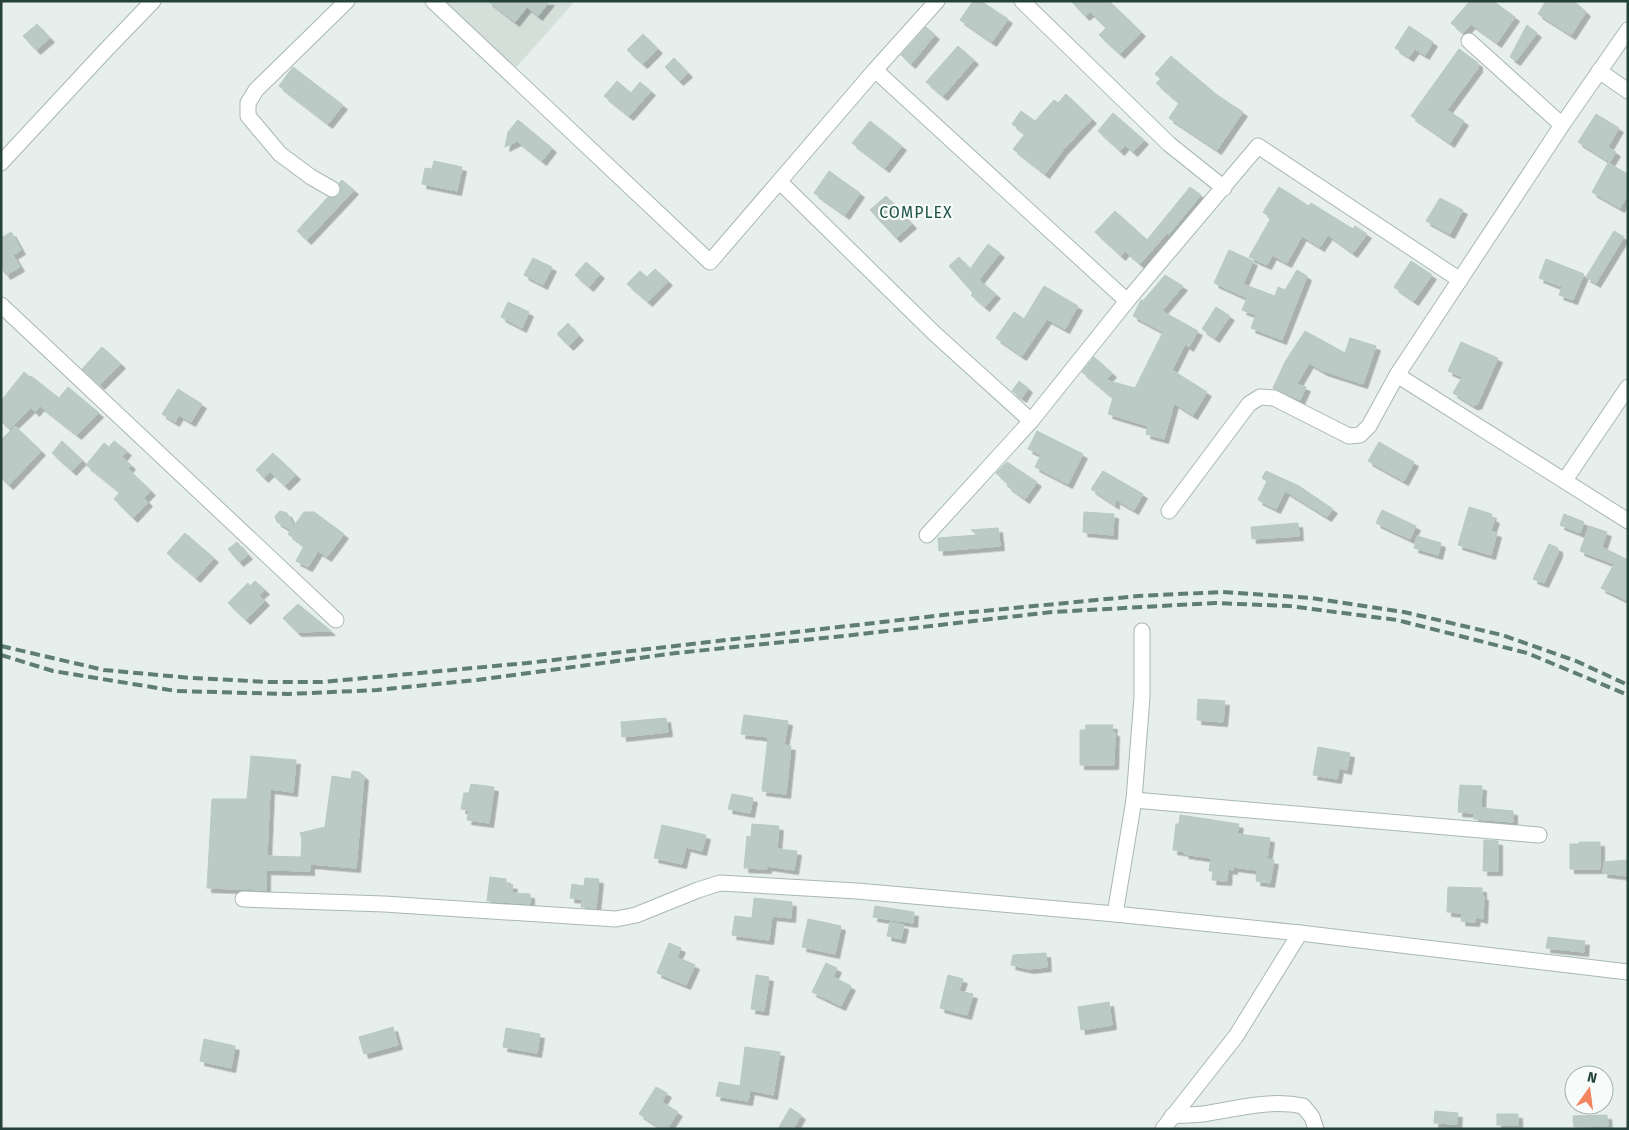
<svg xmlns="http://www.w3.org/2000/svg" width="1629" height="1130" viewBox="0 0 1629 1130" font-family="'Fira Sans',sans-serif">
<style>
.built{fill:#d4dfda}
.building{fill:#bbcac4;stroke:#b8c9c2;filter:url(#shadow)}
.lines{fill:none;stroke-linecap:round;stroke-linejoin:round}
.minor-casing{stroke:#a8b8b2;stroke-width:17}
.minor{stroke:#fff;stroke-width:15}
.rail{stroke:#5f7d75;stroke-width:4;stroke-dasharray:10 5;stroke-linecap:butt}
.labels{text-anchor:middle;dominant-baseline:central;stroke-width:4.5;stroke-linejoin:round;paint-order:stroke}
.quarter-label{font-size:16px;letter-spacing:1px;fill:#1f5548;stroke:#f7fbf9}
</style>
<defs>
<filter id="shadow"><feDropShadow dx="4.5" dy="4.5" stdDeviation="0" flood-color="#0004"/></filter>
</defs>
<rect width="100%" height="100%" fill="#e6efeb"/>
<path class="built" d="M440,1H575L514,70Z"/>
<g class="building">
<path d="M488,1H550L538,16L527,7L515,22Z"/>
<path d="M973,1H981L1008,19L992,42L960,20Z"/>
<path d="M1071,1H1109L1141,32L1120,54L1099,35L1106,28L1090,12L1085,16Z"/>
<path d="M1470,1H1493L1515,17L1497,43L1471,24L1463,33L1451,23Z"/>
<path d="M1546,1H1574L1586,12L1571,35L1538,14Z"/>
<path d="M37,24L50,38L36,50L23,36Z"/>
<path d="M1527,25L1537,33L1516,61L1510,57Z"/>
<path d="M1409,26L1433,42L1425,55L1415,49L1409,57L1395,48Z"/>
<path d="M926,27L935,35L911,64L901,55Z"/>
<path d="M643,34L658,49L643,64L627,50Z"/>
<path d="M958,46L974,60L943,96L926,82Z"/>
<path d="M1459,49L1478,63V68L1447,110L1464,121L1450,143L1411,116Z"/>
<path d="M1171,56L1217,95L1243,112L1217,150L1169,118L1179,103L1156,83L1161,79L1155,74Z"/>
<path d="M674,58L688,73L679,81L665,67Z"/>
<path d="M293,67L343,105L328,124L279,86Z"/>
<path d="M617,81L631,93L640,82L651,91L629,116L604,96Z"/>
<path d="M1066,94L1092,119L1063,150L1045,174L1013,149L1025,134L1012,124L1021,111L1035,121L1054,100L1058,103Z"/>
<path d="M1113,113L1144,140L1133,152L1125,145L1120,151L1098,131Z"/>
<path d="M1596,114L1619,128L1608,147L1616,152L1610,162L1578,142Z"/>
<path d="M518,120L552,148L542,161L517,141L505,147L508,132Z"/>
<path d="M870,121L902,146L885,168L852,143Z"/>
<path d="M434,161L462,167L457,191L422,184L425,168L432,169Z"/>
<path d="M1608,163L1628,174V194L1620,208L1592,192Z"/>
<path d="M829,171L860,193L845,215L814,193Z"/>
<path d="M342,180L354,190L307,240L297,231L328,197H336L340,194L341,188L339,183Z"/>
<path d="M1190,187L1201,195L1169,234L1167,233L1140,264L1125,251L1121,256L1095,232L1115,211L1147,240Z"/>
<path d="M1279,187L1309,206L1311,203L1353,229L1355,226L1367,234L1353,253L1328,235L1320,247L1302,236L1287,263L1272,255L1267,265L1249,257L1271,218L1263,212Z"/>
<path d="M886,196L912,224L896,238L870,210Z"/>
<path d="M1440,198L1463,210L1450,234L1426,221Z"/>
<path d="M1614,231L1624,237L1596,283L1586,277Z"/>
<path d="M11,232L21,250L13,255L20,267L6,275L1,267V234L3,237Z"/>
<path d="M988,244L1000,253L979,280L996,294L985,307L971,295L973,293L949,266L959,257L970,269Z"/>
<path d="M1229,250L1253,261L1243,284L1275,296L1278,287L1285,290L1297,270L1307,276L1282,340L1251,328L1256,315L1242,310L1247,298L1214,283Z"/>
<path d="M533,258L552,267L543,285L524,275Z"/>
<path d="M1546,259L1584,274L1573,300L1559,295L1562,287L1539,278Z"/>
<path d="M1411,261L1432,275L1414,301L1394,287Z"/>
<path d="M586,262L600,274L589,287L575,275Z"/>
<path d="M655,269L668,281L648,302L627,284L640,271L647,277Z"/>
<path d="M1165,275L1183,286L1162,311L1198,331L1189,347L1185,344L1172,370L1207,392L1193,415L1174,403L1164,439L1146,434L1148,426L1108,414L1113,398L1082,372L1094,357L1112,373L1106,380L1135,388L1163,332L1133,316L1141,300L1143,301Z"/>
<path d="M1044,286L1078,306L1065,329L1047,319L1022,356L996,338L1014,312L1024,319Z"/>
<path d="M508,302L529,312L522,328L501,317Z"/>
<path d="M1216,307L1230,316L1215,338L1202,329Z"/>
<path d="M568,323L579,336L569,346L557,334Z"/>
<path d="M1305,331L1345,353L1350,338L1376,346L1363,384L1323,371L1309,363L1297,384L1306,387L1300,400L1273,388L1285,362Z"/>
<path d="M1461,342L1498,358L1477,405L1475,404L1474,406L1453,393L1462,377L1448,371Z"/>
<path d="M102,347L121,364L100,385L82,369Z"/>
<path d="M24,372L30,377L31,376L59,398L68,387L99,413L77,435L40,406L35,412L31,408L9,429L1,421V401Z"/>
<path d="M1019,381L1028,388L1022,398L1012,391Z"/>
<path d="M178,389L202,404L191,422L179,415L175,422L162,414Z"/>
<path d="M15,426L41,451L9,485L1,478V440Z"/>
<path d="M1037,431L1083,454L1068,484L1035,467L1041,455L1028,449Z"/>
<path d="M62,441L82,460L72,471L52,453Z"/>
<path d="M114,441L127,451L122,457L131,465L128,469L151,491L144,498L148,502L133,518L114,499L120,492L86,465L104,443L109,447Z"/>
<path d="M1379,442L1414,462L1404,481L1368,461Z"/>
<path d="M273,453L296,475L285,486L270,472L264,478L256,470Z"/>
<path d="M1007,462L1037,482L1025,499L1007,486L1008,484L996,473Z"/>
<path d="M1103,471L1143,494L1134,510L1115,499V505L1091,489Z"/>
<path d="M1266,471L1299,486L1333,509L1327,517L1285,491L1276,509L1258,500L1267,481L1262,478Z"/>
<path d="M1469,507L1492,514L1491,517L1495,519L1491,531L1497,533L1491,555L1458,545Z"/>
<path d="M1382,510L1416,526L1410,539L1376,523Z"/>
<path d="M280,511L287,513L294,526L304,512H314L344,534L327,557L318,551L308,567L296,561L304,546L288,534L291,530L277,522L275,516Z"/>
<path d="M1084,512L1114,514L1113,535L1083,532Z"/>
<path d="M1564,514L1584,522L1580,533L1560,525Z"/>
<path d="M1298,523L1299,536L1252,539L1251,527Z"/>
<path d="M1589,526L1607,532L1602,547L1628,560V601L1601,588L1614,564L1580,551Z"/>
<path d="M998,528L1000,546L939,551L938,538L977,535L971,530Z"/>
<path d="M185,533L214,558L196,578L167,553Z"/>
<path d="M1417,536L1441,543L1438,555L1414,548Z"/>
<path d="M237,542L248,555L239,562L228,549Z"/>
<path d="M1549,544L1558,548V553L1544,583L1533,579Z"/>
<path d="M255,581L265,590L259,595L265,601L246,620L228,603L248,583L250,586Z"/>
<path d="M298,604L331,631L297,632L283,618Z"/>
<path d="M1198,699L1225,701L1223,722L1197,720Z"/>
<path d="M744,715L788,721L784,745L791,746L786,794L762,791L768,737L741,734Z"/>
<path d="M666,718L668,732L622,737L621,722Z"/>
<path d="M1086,725H1113L1112,732H1115L1114,765H1080V730H1085Z"/>
<path d="M1318,747L1350,753L1347,770L1339,768L1337,779L1313,775Z"/>
<path d="M251,756L296,760L293,792L270,789L267,856L301,857L302,839L300,833L325,827L332,776L351,779L352,771L359,772L364,776L356,868L310,864V871L266,870V890L207,888L212,799H247Z"/>
<path d="M471,784L494,787L489,823L467,820L469,810L461,809L464,793H469Z"/>
<path d="M1460,785L1482,786L1481,808L1513,811V822L1474,819V813L1458,812Z"/>
<path d="M732,794L753,798L750,813L728,809Z"/>
<path d="M1180,815L1239,824L1237,834L1270,838L1267,859L1274,860L1270,883L1256,881L1257,870L1233,867V870L1228,869L1227,881L1212,880L1213,871H1209L1211,858L1184,854L1185,852L1173,850L1176,824H1179Z"/>
<path d="M752,824L779,826L777,849L797,851L794,870L767,866V869L744,868L747,836L751,837Z"/>
<path d="M662,825L706,835L702,851L686,847L682,864L654,858Z"/>
<path d="M1484,840L1498,841V871H1483Z"/>
<path d="M1579,842H1600V869H1570V844H1579Z"/>
<path d="M1628,860V876L1603,873L1604,862Z"/>
<path d="M490,877L506,879V884L513,885L512,893L530,894V904L487,901Z"/>
<path d="M585,878L599,879L596,908L581,907L582,899L570,898L572,884L584,886Z"/>
<path d="M1448,887L1482,888V896H1484L1483,919L1476,917L1475,922L1461,921L1462,913L1447,912Z"/>
<path d="M754,898L792,902L791,918L772,916L769,940L732,935L735,916L752,918Z"/>
<path d="M875,906L914,912L913,923L873,917Z"/>
<path d="M808,919L841,926L835,954L802,947Z"/>
<path d="M890,922L904,925L901,939L887,936Z"/>
<path d="M1548,937L1585,941L1584,952L1546,948Z"/>
<path d="M669,943L681,948L677,957L695,965L686,985L657,973Z"/>
<path d="M1046,953L1047,967L1029,969L1011,965L1013,955Z"/>
<path d="M826,963L837,968L833,977L851,986L841,1006L812,992Z"/>
<path d="M756,975L769,977L764,1011L751,1009Z"/>
<path d="M948,975L963,979L959,991L973,994L967,1015L940,1008Z"/>
<path d="M1109,1002L1112,1025L1081,1030L1078,1007Z"/>
<path d="M393,1027L398,1045L364,1054L359,1037Z"/>
<path d="M506,1028L540,1034L537,1053L503,1047Z"/>
<path d="M204,1039L235,1046L231,1068L200,1061Z"/>
<path d="M745,1047L780,1052L773,1095L750,1090L748,1101L716,1096L719,1082L740,1086Z"/>
<path d="M656,1087L667,1093L662,1102L678,1112L667,1129H662L639,1114Z"/>
<path d="M790,1108L801,1115L793,1129H778Z"/>
<path d="M1435,1111L1458,1113L1457,1124L1434,1123Z"/>
<rect x="1497" y="1114" width="21" height="11"/>
<path d="M1607,1115L1608,1126L1574,1127L1573,1116Z"/>
</g>
<g class="lines">
<defs>
<g id="minor">
<path d="M433,1L710,262L875,70L937,1"/>
<path d="M1022,1L1169,144L1224,188"/>
<path d="M1469,41L1562,125"/>
<path d="M875,70L1127,301"/>
<path d="M1599,71L1628,91"/>
<path d="M1,163L104,52L153,1"/>
<path d="M780,182L935,334L1031,421"/>
<path d="M332,189L311,177L280,154L248,116V103L256,90L347,1"/>
<path d="M1,305L336,620"/>
<path d="M1397,375L1628,521"/>
<path d="M1565,480L1628,387"/>
<path d="M1169,511L1249,404L1260,397L1274,398L1349,436L1360,435L1369,426L1397,375L1562,125L1628,30"/>
<path d="M927,535L1031,421L1127,301L1258,146L1460,280"/>
<path d="M1134,800L1539,835"/>
<path d="M243,899L384,904L616,919L636,915L698,890L720,883L857,891L1115,914L1300,933L1628,972"/>
<path d="M1115,914L1134,800L1142,697V631"/>
<path d="M1172,1116C1182,1115 1192,1115 1203,1114C1236,1109 1270,1099 1303,1106L1312,1117L1316,1129"/>
<path d="M1163,1129L1236,1036L1300,933"/>
</g>
</defs>
<use href="#minor" class="minor-casing"/>
<use href="#minor" class="minor"/>
<g class="rail">
<path d="M1,646L104,670L191,678L270,682H322L527,663L952,614L1138,596L1222,592L1311,598L1404,612L1502,635L1576,661L1628,685"/>
<path d="M1,655L53,671L176,691L288,694L377,690L477,680L676,653L844,636L1052,612L1215,603L1289,606L1397,620L1527,653L1628,695"/>
</g>
</g>
<g class="labels">
<g class="quarter-label">
<text x="916" y="212">COMPLEX</text>
</g>
</g>
<rect width="1629" height="1130" fill="none" stroke="#24423a" stroke-width="5"/>
<g transform="translate(1589 1090) rotate(14)"><circle r="24" fill="#f7fbf9" stroke="#a3b1ad"/>
<path d="M0-4L9 19L0 12L-9 19Z" fill="#f4845f"/>
<text y="-8" font-size="14" font-weight="bold" text-anchor="middle" fill="#24423a">N</text>
</g>
</svg>
